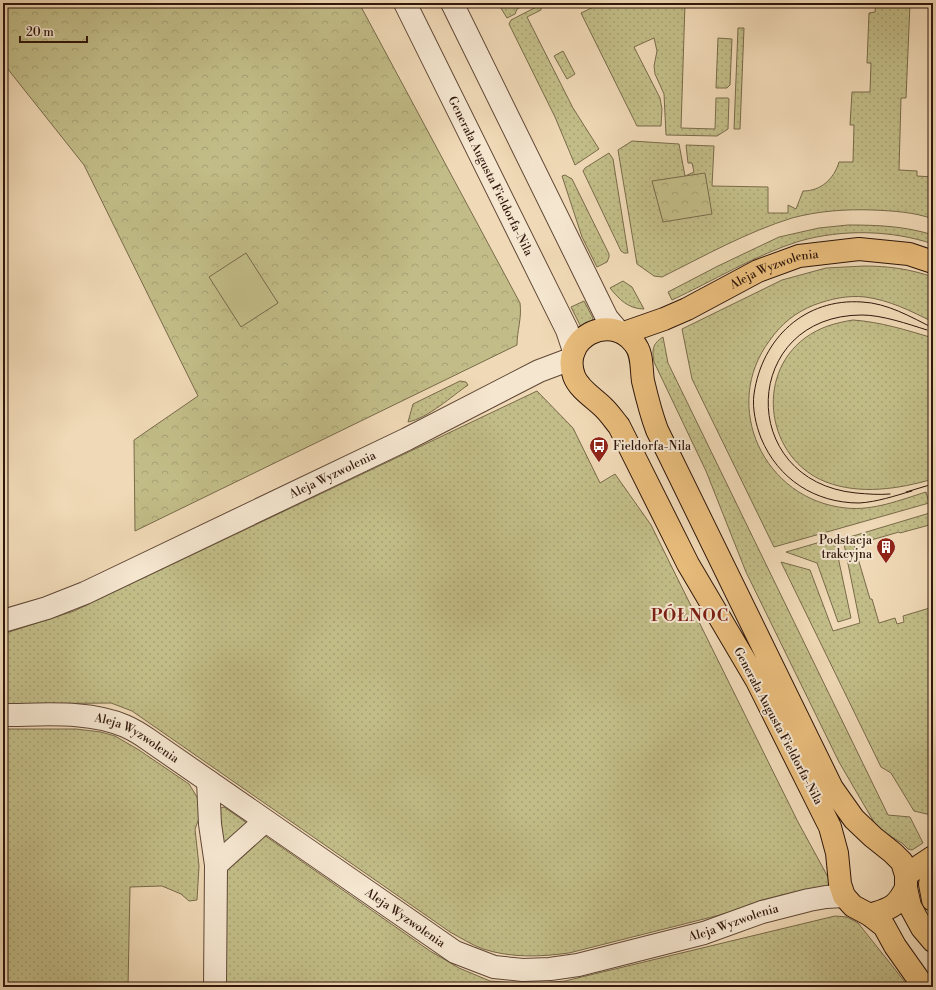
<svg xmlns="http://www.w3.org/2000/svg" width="936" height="990" viewBox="0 0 936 990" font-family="'Libre Bodoni',serif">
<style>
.grass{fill:url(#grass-dots);stroke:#796a4a}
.forest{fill:url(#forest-crowns);stroke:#796a4a}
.garden{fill:#c2bd88;stroke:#796a4a}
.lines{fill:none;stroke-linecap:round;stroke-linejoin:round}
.minor-casing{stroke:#604836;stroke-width:24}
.major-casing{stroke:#30170b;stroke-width:24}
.minor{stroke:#f5e6d0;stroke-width:22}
.major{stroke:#e8bc7b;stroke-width:22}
.tram{stroke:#30170b;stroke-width:1}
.labels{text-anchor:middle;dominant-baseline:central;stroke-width:4;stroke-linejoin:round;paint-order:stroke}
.street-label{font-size:12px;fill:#30170b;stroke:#f5e6d0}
.poi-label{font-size:12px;fill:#30170b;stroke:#f5e6d0;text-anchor:start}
.district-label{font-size:16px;font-weight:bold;letter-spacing:1px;fill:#7a1f14;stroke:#f5e6d0}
</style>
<defs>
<pattern id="grass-dots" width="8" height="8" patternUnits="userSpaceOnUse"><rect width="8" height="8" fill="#c2bd88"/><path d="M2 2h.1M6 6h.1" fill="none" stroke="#a7a274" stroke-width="1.8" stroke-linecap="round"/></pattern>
<pattern id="forest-crowns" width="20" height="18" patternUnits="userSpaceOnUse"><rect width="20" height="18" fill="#c2bd88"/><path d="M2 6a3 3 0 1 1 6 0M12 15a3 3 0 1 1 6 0" fill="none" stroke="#a7a274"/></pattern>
</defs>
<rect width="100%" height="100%" fill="#f0d9b6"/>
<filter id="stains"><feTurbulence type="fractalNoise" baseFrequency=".005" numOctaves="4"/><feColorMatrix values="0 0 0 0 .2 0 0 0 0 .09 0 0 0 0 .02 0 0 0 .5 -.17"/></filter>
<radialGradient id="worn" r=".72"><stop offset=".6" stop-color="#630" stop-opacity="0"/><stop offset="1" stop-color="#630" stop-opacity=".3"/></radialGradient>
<g class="grass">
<path d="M500,3H529L517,9L515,14L507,18L499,5Z"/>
<path d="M544,3H556L541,8V10L527,17L573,108L599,149L575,165L555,117L509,24L511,20Z"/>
<path d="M602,3H685L681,128L715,129L716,98H728L729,99L728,129L717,136L666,135L664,94L655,74L654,66L657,51L654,38L634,47L660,98L662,109L661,126H637L581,13Z"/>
<path d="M876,3H910L906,98H901L899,170L917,171V176L933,177V219C914,212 894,211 873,210C846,209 818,211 792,218C747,232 704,256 662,277L654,276L637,264L618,150L632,141L679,144L685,176L694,172L692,163H688L686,145L714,146L712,186L768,187V213H788V205L796,209L803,191C821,191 834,179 839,162H853L854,125H850L852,92H870L871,63H867L869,13L875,12Z"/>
<path d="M738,28H744L740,129H734Z"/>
<path d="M718,38L732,39L730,85L727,88H716Z"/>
<path d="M563,51L575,74L567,79L554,56Z"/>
<path d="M609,153L613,159L628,253H624L621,251L583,171L585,168Z"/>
<path d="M565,175L572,179L609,254V257L607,262L597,267L582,237L562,176Z"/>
<path d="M848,225C877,225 905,226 933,235V244C892,230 842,229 800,241C757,254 713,281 672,300L668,292L718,266L779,237L819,228Z"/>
<path d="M864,266C888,266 910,269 933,277V322C911,311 889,300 865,297C848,295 830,299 814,305C796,312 781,324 770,340C720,406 764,500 846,508C873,511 900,500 926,492L929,503L774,547L692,379L682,329L782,280L826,268Z"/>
<path d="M623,281L632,287L644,309C628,309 619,299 610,288Z"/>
<path d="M584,301L593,318L592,321L581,327L571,307Z"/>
<path d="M853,320C881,322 906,330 933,338V479C899,489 860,495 826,482C767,459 754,376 805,338C820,327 835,323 853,320Z"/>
<path d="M663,337L668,363L888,815L910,817L923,843L912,850L908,849L902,843L878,829L839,762L746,572L706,471L654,362C652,350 652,344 663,337Z"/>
<path d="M460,381L466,382L468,385C452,396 428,418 408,422L413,404Z"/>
<path d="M537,391L573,428L600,483L615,474L651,525L798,822L828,877C830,883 829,886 823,889L569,953C539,957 512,958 483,949C472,945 461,938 450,932L132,711L111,703L3,704V634L74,611Z"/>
<path d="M933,512V524L900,533L899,532L854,545L870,599H872L879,623L895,618L897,624L904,622L903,616L933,607V811L931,815L914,811L891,773L881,767L781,562L810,570L833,631L860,623L843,539Z"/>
<path d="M834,538L851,618L838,622L817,563L786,552Z"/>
<path d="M3,729H76L101,732L115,736L139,750L189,784L197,797L201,813L195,829L199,866L197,900L189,901L181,894L162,886L130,887L128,987H3Z"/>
<path d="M224,807L430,951L459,968L490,981L530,984L565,981L835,916L847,917L858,923L909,987H224L218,809Z"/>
</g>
<g class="forest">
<path d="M3,3H359L520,303C522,318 517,331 517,345L135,531L134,440L198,396L84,165L3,63Z"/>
<path d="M705,173L712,214L663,222L652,181Z"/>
</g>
<path class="garden" d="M246,253L278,303L241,327L209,277Z"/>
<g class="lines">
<defs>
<g id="minor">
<path id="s1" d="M405,3L567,330L574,351"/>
<path d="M452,3L607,318L618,331"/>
<path id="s2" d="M3,621L47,608L85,593L407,439L539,371L571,359"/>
<path id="s3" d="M3,715C43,715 88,710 125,726C134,730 142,735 149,740L455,952L494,967L523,970L550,969L578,965L704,933L762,912L809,900L826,897L844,896"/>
<path d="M208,781L210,824L216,865L215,987"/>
<path d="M216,865L265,821"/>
</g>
<g id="major">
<path id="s4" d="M624,333L664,319L687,309L758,271L799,256L859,249L909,254L933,262"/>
<path d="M933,870L930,884L933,900"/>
<path d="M906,875L933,857"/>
<path d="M870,915C890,908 896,908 906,888"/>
<path d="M924,987L895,946L884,926L870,915L853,906L844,896L840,884L837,853L830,827L757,681L688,564L619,426C614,420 610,414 605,409C596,399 579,390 574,376C560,338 610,312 634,343C643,353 641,368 643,381C647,398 651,414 657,430L832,788L854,819L873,837L893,853L902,862L906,875V888L910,906L922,928L933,941"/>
</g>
</defs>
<use href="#minor" class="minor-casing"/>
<use href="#major" class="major-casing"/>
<use href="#minor" class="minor"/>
<use href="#major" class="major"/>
<g class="tram">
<path d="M912,491C894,496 877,502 859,503C815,503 778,479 761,438C756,425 752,409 754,394C762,338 805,298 862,302C887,303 911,317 933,328"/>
<path d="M906,492L933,484"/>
<path d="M890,494C879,495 867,494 856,493C735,481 741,315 862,315C882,315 908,324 927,330"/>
</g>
</g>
<defs>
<symbol id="bus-pin" viewBox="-11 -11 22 30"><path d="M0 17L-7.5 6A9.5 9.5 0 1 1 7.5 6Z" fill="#8f2418" stroke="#f5e6d0"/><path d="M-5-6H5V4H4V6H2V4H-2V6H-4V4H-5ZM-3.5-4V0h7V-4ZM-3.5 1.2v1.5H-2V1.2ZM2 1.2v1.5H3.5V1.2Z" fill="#fff"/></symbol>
<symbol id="building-pin" viewBox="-11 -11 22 30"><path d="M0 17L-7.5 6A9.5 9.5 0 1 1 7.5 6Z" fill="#8f2418" stroke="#f5e6d0"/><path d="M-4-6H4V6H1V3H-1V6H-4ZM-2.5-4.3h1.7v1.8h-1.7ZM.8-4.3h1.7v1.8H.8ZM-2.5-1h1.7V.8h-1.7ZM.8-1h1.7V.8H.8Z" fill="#fff"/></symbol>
</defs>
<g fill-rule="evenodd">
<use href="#bus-pin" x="588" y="435" width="22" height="30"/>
<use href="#building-pin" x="875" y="536" width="22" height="30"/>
</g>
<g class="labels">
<g class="street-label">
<text stroke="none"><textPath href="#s1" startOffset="193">Generała Augusta Fieldorfa-Nila</textPath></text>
<text stroke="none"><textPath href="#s4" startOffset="164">Aleja Wyzwolenia</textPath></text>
<text stroke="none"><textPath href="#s2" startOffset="361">Aleja Wyzwolenia</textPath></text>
<text transform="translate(778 726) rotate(62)">Generała Augusta Fieldorfa-Nila</text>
<text stroke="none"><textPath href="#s3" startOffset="139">Aleja Wyzwolenia</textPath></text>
<text stroke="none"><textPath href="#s3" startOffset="463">Aleja Wyzwolenia</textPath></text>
<text stroke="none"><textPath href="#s3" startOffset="811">Aleja Wyzwolenia</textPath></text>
</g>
<g class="poi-label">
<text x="613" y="446">Fieldorfa-Nila</text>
<text x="872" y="540" text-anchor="end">Podstacja<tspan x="872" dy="14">trakcyjna</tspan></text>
</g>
<g class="district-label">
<text x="690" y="616">PÓŁNOC</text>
</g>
</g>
<rect width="936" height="990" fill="none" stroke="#f0d9b6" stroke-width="16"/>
<rect x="4" y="4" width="928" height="982" fill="none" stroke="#30170b" stroke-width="2"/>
<rect x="8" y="8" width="920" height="974" fill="none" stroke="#30170b"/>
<path d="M20 36v6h67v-6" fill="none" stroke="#30170b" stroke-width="2"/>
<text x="26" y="36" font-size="12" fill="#30170b" stroke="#f5e6d0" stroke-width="3" paint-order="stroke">20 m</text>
<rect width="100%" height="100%" filter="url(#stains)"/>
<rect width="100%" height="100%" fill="url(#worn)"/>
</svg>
